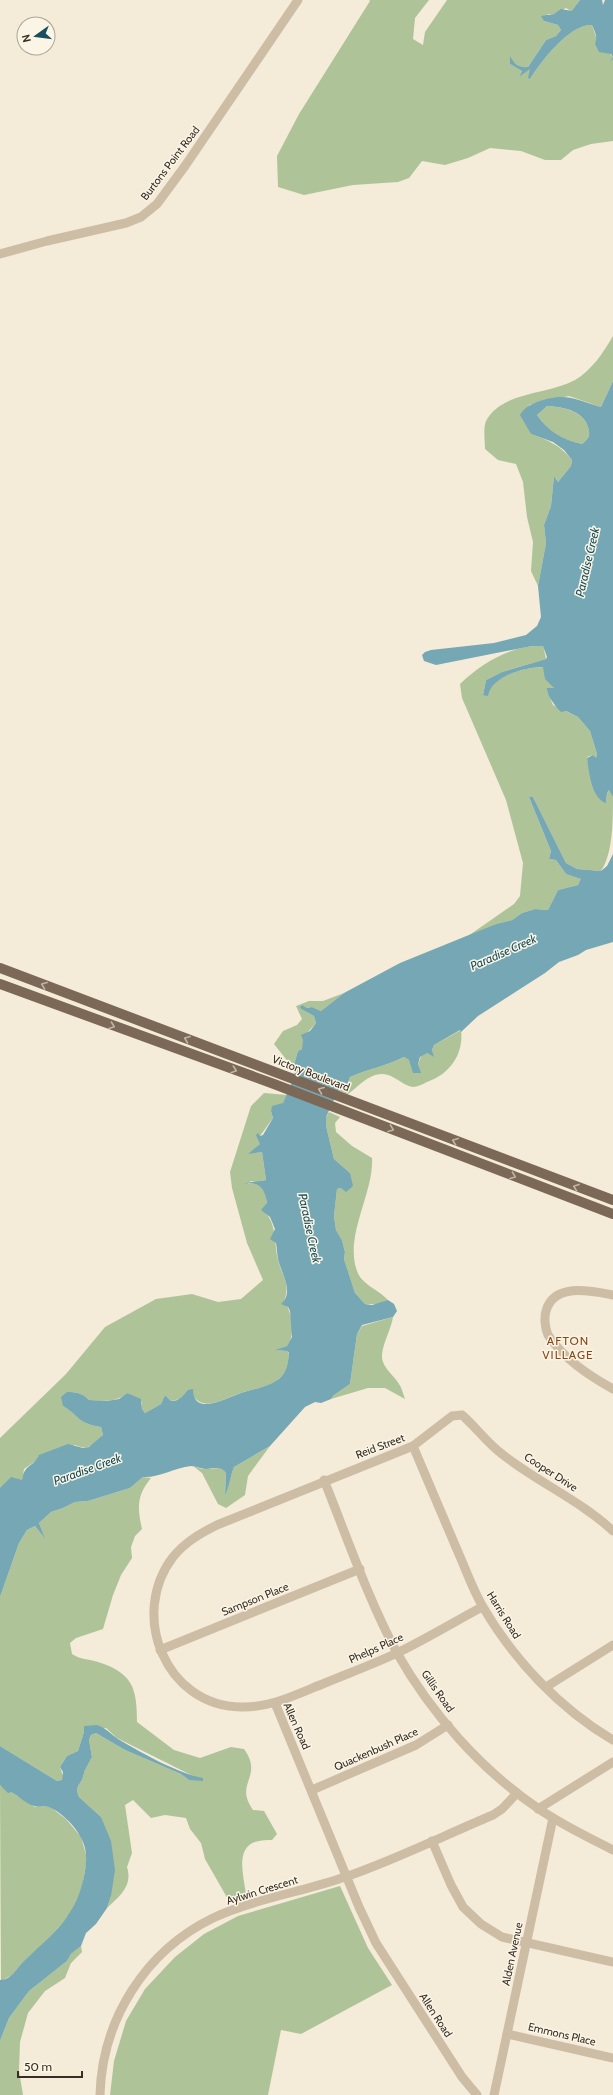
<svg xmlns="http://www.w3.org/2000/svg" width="613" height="2095" viewBox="0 0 613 2095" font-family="Cabin,sans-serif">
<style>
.green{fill:#aec498}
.water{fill:#75a7b4;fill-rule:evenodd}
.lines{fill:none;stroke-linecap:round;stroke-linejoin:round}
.minor{stroke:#cdbda4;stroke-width:9}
.major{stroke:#7b6856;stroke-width:10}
.oneway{stroke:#c1b6a5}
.labels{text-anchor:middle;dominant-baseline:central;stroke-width:3;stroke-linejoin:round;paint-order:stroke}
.street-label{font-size:11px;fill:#382e26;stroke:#fbf5e6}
.water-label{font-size:12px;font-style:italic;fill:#184e5d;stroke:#fbf5e6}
.neighbourhood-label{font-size:12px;letter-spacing:1px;fill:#8e4617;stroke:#fbf5e6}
</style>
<rect width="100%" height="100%" fill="#f4ebd9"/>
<g class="green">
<path d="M369,0H429L415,18L413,39L423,45L425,32L447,0H580L572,12L566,8L554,14H548L544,21L558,25L561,30L556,36L546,40L528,67L522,68L513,62L510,64L522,71L519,77L530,68V79C540,63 570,23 592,25L597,40L613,57V141L591,144L573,150L561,160H545L521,151L490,148L468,158L445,165L422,161L409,178L398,182L353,185L304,195L278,187L277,156L299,114L370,1Z"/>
<path d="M613,336V381L601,407L569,396L529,405V429L531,434C548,440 560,445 572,460L571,466L558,482L554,476L551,506L544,525L546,543L538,586L531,571L533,542L527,517L523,482L516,464L498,460L485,449C485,441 483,428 486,421C502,391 548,395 575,380C591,371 604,352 613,336Z"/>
<path d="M547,406C563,407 586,411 589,431C590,437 587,440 582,444C563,440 548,431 537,415Z"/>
<path d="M543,645L546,659L502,672L486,680L483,695C489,691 492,684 498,680C510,672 530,667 543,667L554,688H547V691L553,705L578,717L590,731L597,754L596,759L593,755L587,757L589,767L606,803L607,793L610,789L613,797C613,820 613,854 601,871L577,869L566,863L533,797H529L551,851L549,859L556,860L566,874L582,879L578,885L558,890L548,910L535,909L522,913L512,920L496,924L468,936L514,904L520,896L523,863L506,800L462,698L460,684C483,662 511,646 543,645Z"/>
<path d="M344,993L321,1011L312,1007L307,1008L301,1005V1009L314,1016L316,1023L306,1034L302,1049L298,1051L293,1068L274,1044L283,1031L297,1025L302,1019L296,1006L309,1001H323Z"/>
<path d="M461,1030C464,1054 450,1074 427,1082C423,1084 417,1087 413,1087C401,1085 393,1073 381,1074C367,1075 359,1086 348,1094L338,1091L347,1084L350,1077C368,1069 386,1066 404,1057L409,1060L420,1073L418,1064L422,1054L427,1053L433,1056L432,1050L434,1045Z"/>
<path d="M264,1093L287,1095L283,1103L271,1111L273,1118L260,1136V1144L253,1153L262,1152L266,1180L257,1182L251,1181L247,1184C255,1182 259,1185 265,1190L267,1203L264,1211C277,1224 274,1242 278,1260C282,1276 291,1283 284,1301C292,1311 296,1336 287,1346L276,1350L287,1351L289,1354C288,1363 287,1372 279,1379C269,1387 253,1389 241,1393C226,1397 206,1413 193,1396L171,1401L165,1395L161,1404L145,1413L142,1409V1402L127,1393C115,1403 104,1401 89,1400C83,1393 76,1392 67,1392L63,1406C81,1417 76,1423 101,1427L103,1435C94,1445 88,1451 75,1445L37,1460L24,1469L22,1480L0,1488V1438L66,1374L105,1327L156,1299L192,1294L218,1302L241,1299L263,1280L247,1243L232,1188L230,1172L251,1106Z"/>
<path d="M329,1112L340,1117L335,1123L336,1132L352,1146L372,1158C374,1193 344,1236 357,1271C361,1284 379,1290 388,1300L379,1304H365L355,1293L344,1259L345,1252L342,1240L336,1230L334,1216L337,1189L341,1188L350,1173L334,1159L326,1126V1117Z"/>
<path d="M393,1317C391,1330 383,1342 382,1355C381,1367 394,1375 399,1384C402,1388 403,1394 405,1399L385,1388H368L331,1399L334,1395L350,1384L357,1334L362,1326Z"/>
<path d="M270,1446L248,1476L245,1495L226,1508L218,1504L202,1473L193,1466L202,1469L220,1468L224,1470L226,1473L225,1494C230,1485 230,1476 234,1467Z"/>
<path d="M143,1477L151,1478C137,1495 137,1507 142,1529L135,1536L131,1547L132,1558L121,1575L113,1595L103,1629L76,1638L70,1643L72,1654C81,1660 91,1659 101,1663C133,1674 137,1689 137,1722L174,1750L200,1758L231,1747L244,1749C261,1772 242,1781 247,1798C248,1802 251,1807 253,1810L264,1811L277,1834L272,1840C233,1838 242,1868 246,1894L229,1901L205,1859L201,1843L190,1829L186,1818L165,1815L151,1818L133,1800L125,1805L132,1853L127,1867C133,1886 120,1896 107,1908L111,1896L101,1817L79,1797L77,1791L78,1786L82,1780L85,1770L92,1757L89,1740L91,1735L96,1733L125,1750L181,1774L189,1780L193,1776L117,1738L106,1728L84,1732L78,1751L67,1756L60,1767L63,1776L62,1780L57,1781L0,1746V1597L19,1543L27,1530L35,1526L44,1538L39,1523L51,1512L63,1508L75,1502L88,1501L130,1488Z"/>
<path d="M0,1785L35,1807L49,1806L66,1819L81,1837L87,1858L82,1889L70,1914L44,1944L22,1963L12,1975L1,1981Z"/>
<path d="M340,1886L368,1948L392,1985L301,2034L281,2030L268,2095H110L114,2061L126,2021L145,1989L175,1957L204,1934L238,1916Z"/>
<path d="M81,1946L82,1952L71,1963L65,1978L45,1991L28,2013L20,2042L19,2071L23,2095H0V2041L9,2018L29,1991L67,1961L71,1954Z"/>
</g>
<g class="water">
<path d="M580,0H602L603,5L605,0H613V59L610,62L613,57L611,54L599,52L595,44C598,37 595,32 592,25C570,23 540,63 530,79L528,78L530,69L519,77L522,71L510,64V56C514,64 519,68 528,67L546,40L556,36L561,30L558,25L544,21L541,16L554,14L561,9L572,11Z"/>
<path d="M613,381V797L609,790L607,793L606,803C591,798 589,771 587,758L593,755L596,758L597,754L590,731L578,717L566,711L561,712C556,707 546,695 547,688H554L545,679L543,667C526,667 491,676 488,696L483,695L486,680L502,672L546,659L547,657L543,646H532L436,665L424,661L422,655L425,652L431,650L494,643L526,635L537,626L541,617L538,586L546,543L544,525L551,506L554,476L558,482L571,466L572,460L564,450L553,442L531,434L520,415C524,408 530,405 537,402C566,392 573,399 601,407ZM547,406C564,407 586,411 589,431C590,437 587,440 582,444C563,440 548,431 537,415Z"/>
<path d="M529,797H533L566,863L577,869L601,871L607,866L613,854V942L586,950L578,955L559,962L545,973L478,1016L461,1032L460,1030L434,1045L432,1050L434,1057L427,1053L420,1057L418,1064L421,1073H413L409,1060L404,1057C386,1066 368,1069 350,1077L347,1085L338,1091L326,1117V1126L334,1159L350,1173L353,1186L346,1192L341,1188L337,1189L334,1216L336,1230L342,1240L345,1252L344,1259L355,1293L365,1304L372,1305L388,1300L394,1304L397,1311L393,1317L362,1325L357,1334L350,1384L334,1395L331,1399L321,1403L315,1402L305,1407L270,1446L234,1467C230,1476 230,1486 225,1495L226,1473C222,1466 214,1468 206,1469C201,1469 196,1466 191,1466C174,1468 159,1478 143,1477L130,1488L88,1501L75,1502L63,1508L51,1512L39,1523L45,1539L35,1526L27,1530L19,1543L0,1597V1488L11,1477L22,1480C24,1464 34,1467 39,1455L68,1444L83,1448L89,1447L103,1435L101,1427C76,1423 81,1417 63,1406L61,1397L67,1392C76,1392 83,1393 89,1400L107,1401L119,1399L127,1393L141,1399L142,1409L145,1413L161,1404L165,1395L171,1401C180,1401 183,1396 188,1390L193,1389C193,1418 228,1397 241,1393C253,1389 268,1387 279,1379C287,1372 288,1363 289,1353L287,1351L275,1350L287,1346L292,1337L290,1311L288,1307L281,1304C295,1292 281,1273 278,1259C277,1254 277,1248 276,1243L270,1239L275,1229L270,1217L261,1210L267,1203C265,1189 260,1181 244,1184C251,1181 258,1182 266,1180L262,1152L248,1154L260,1144L256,1135L258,1133L260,1136L263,1135L273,1118L271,1111L272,1106L283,1103L295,1075L293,1068L298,1051L302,1049L303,1040L301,1035L310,1031L316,1023L314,1016L301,1009L300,1007L302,1005L307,1008L312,1007L321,1011L344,993L400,963L496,924L512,920L522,913L535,909L548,910L558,890L578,885L581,879L566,874L556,860L549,859L551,851Z"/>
<path d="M97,1725C106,1728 111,1734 118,1739C140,1752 179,1774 203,1778V1781L189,1780L181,1774L125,1750L96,1733L91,1735L89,1740L92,1757L85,1770L82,1780L78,1786L77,1791L79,1797L101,1817L111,1841L115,1870L111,1896L107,1908L96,1924L86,1933L81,1946L71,1954L67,1961L29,1991L9,2018L0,2041V1980C11,1980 16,1969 23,1962C54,1933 78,1915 85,1871C87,1858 87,1848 80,1836C74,1825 61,1812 49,1807C45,1805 39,1808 34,1806C26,1804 19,1796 11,1792L8,1793L0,1785V1746L57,1781L62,1780L63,1772L60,1767L67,1756L78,1751L84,1732V1726Z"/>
</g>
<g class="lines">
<g class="minor">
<path d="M0,254L47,241L126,223L141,217L157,204L185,166L298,0"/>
<path d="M613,1295C592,1291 554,1282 546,1311C544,1318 545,1328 548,1335C564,1359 588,1375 613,1389"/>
<path d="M413,1446C428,1481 443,1516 458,1552C466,1570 473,1590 483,1607C514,1660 560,1709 613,1740"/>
<path d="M324,1480C347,1537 368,1599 397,1653C431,1713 481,1770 539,1809C562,1825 588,1837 613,1850"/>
<path d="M482,1607C454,1622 426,1639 397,1653C374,1664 349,1673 325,1683C297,1694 271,1708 241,1707C165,1706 129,1614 173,1557C185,1542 201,1533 217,1525L413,1446L452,1416L462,1415C476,1427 487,1443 502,1454C537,1482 580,1500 613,1531"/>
<path d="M160,1650L360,1569"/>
<path d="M546,1687L613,1645"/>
<path d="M275,1703L359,1907L376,1943L462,2077L477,2095"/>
<path d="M312,1790L416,1745L448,1725"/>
<path d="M538,1809L613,1762"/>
<path d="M432,1841L451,1885L463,1907L481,1924L502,1937L613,1962"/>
<path d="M507,2034L613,2058"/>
<path d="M100,2095C102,2020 145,1951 213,1918C254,1899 302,1892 345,1877C395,1860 445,1835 493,1815L502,1809L517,1793"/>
<path d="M494,2095L553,1818"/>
</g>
<g class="major">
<path d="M0,968L613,1200"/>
<path d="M0,984L274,1084L613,1214"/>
</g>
</g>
<defs><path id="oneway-chevron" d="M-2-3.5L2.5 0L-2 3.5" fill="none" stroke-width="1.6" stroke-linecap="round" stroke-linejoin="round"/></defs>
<g class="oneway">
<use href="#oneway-chevron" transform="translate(44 985) rotate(-159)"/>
<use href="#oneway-chevron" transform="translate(112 1026) rotate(20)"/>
<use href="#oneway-chevron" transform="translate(187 1039) rotate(-159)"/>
<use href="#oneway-chevron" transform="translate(234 1070) rotate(19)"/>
<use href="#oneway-chevron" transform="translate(321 1090) rotate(-159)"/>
<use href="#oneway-chevron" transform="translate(391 1129) rotate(21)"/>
<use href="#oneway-chevron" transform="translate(455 1141) rotate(-160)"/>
<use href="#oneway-chevron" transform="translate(513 1176) rotate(21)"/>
<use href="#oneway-chevron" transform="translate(576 1187) rotate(-160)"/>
</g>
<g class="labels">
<g class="street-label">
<text transform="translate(170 163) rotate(-53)">Burtons Point Road</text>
<text transform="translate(311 1073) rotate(21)">Victory Boulevard</text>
<text transform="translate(380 1446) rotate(-21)">Reid Street</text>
<text transform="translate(551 1472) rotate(33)">Cooper Drive</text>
<text transform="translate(255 1599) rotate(-22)">Sampson Place</text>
<text transform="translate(504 1615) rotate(58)">Harris Road</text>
<text transform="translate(376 1648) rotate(-24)">Phelps Place</text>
<text transform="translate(438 1691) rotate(55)">Gillis Road</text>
<text transform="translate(297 1726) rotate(66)">Allen Road</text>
<text transform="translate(376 1749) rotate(-24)">Quackenbush Place</text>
<text transform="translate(262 1890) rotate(-17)">Aylwin Crescent</text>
<text transform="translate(512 1954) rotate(-78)">Alden Avenue</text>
<text transform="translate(436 2015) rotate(57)">Allen Road</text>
<text transform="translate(562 2034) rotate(13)">Emmons Place</text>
</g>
<g class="water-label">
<text transform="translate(587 562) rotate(-77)">Paradise Creek</text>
<text transform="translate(503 952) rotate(-24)">Paradise Creek</text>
<text transform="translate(310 1228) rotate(78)">Paradise Creek</text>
<text transform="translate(87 1469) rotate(-20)">Paradise Creek</text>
</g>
<g class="neighbourhood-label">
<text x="568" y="1340">AFTON<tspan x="568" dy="14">VILLAGE</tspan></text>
</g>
</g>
<g transform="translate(36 36) rotate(256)"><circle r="19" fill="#fbf5e6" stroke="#ada599"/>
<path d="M0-3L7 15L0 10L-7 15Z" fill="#184e5d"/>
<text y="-6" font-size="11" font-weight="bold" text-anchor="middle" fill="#382e26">N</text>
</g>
<path d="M18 2071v6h64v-6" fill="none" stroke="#382e26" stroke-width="2"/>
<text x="24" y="2071" font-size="12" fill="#382e26" stroke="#fbf5e6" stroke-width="3" paint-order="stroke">50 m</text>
</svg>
